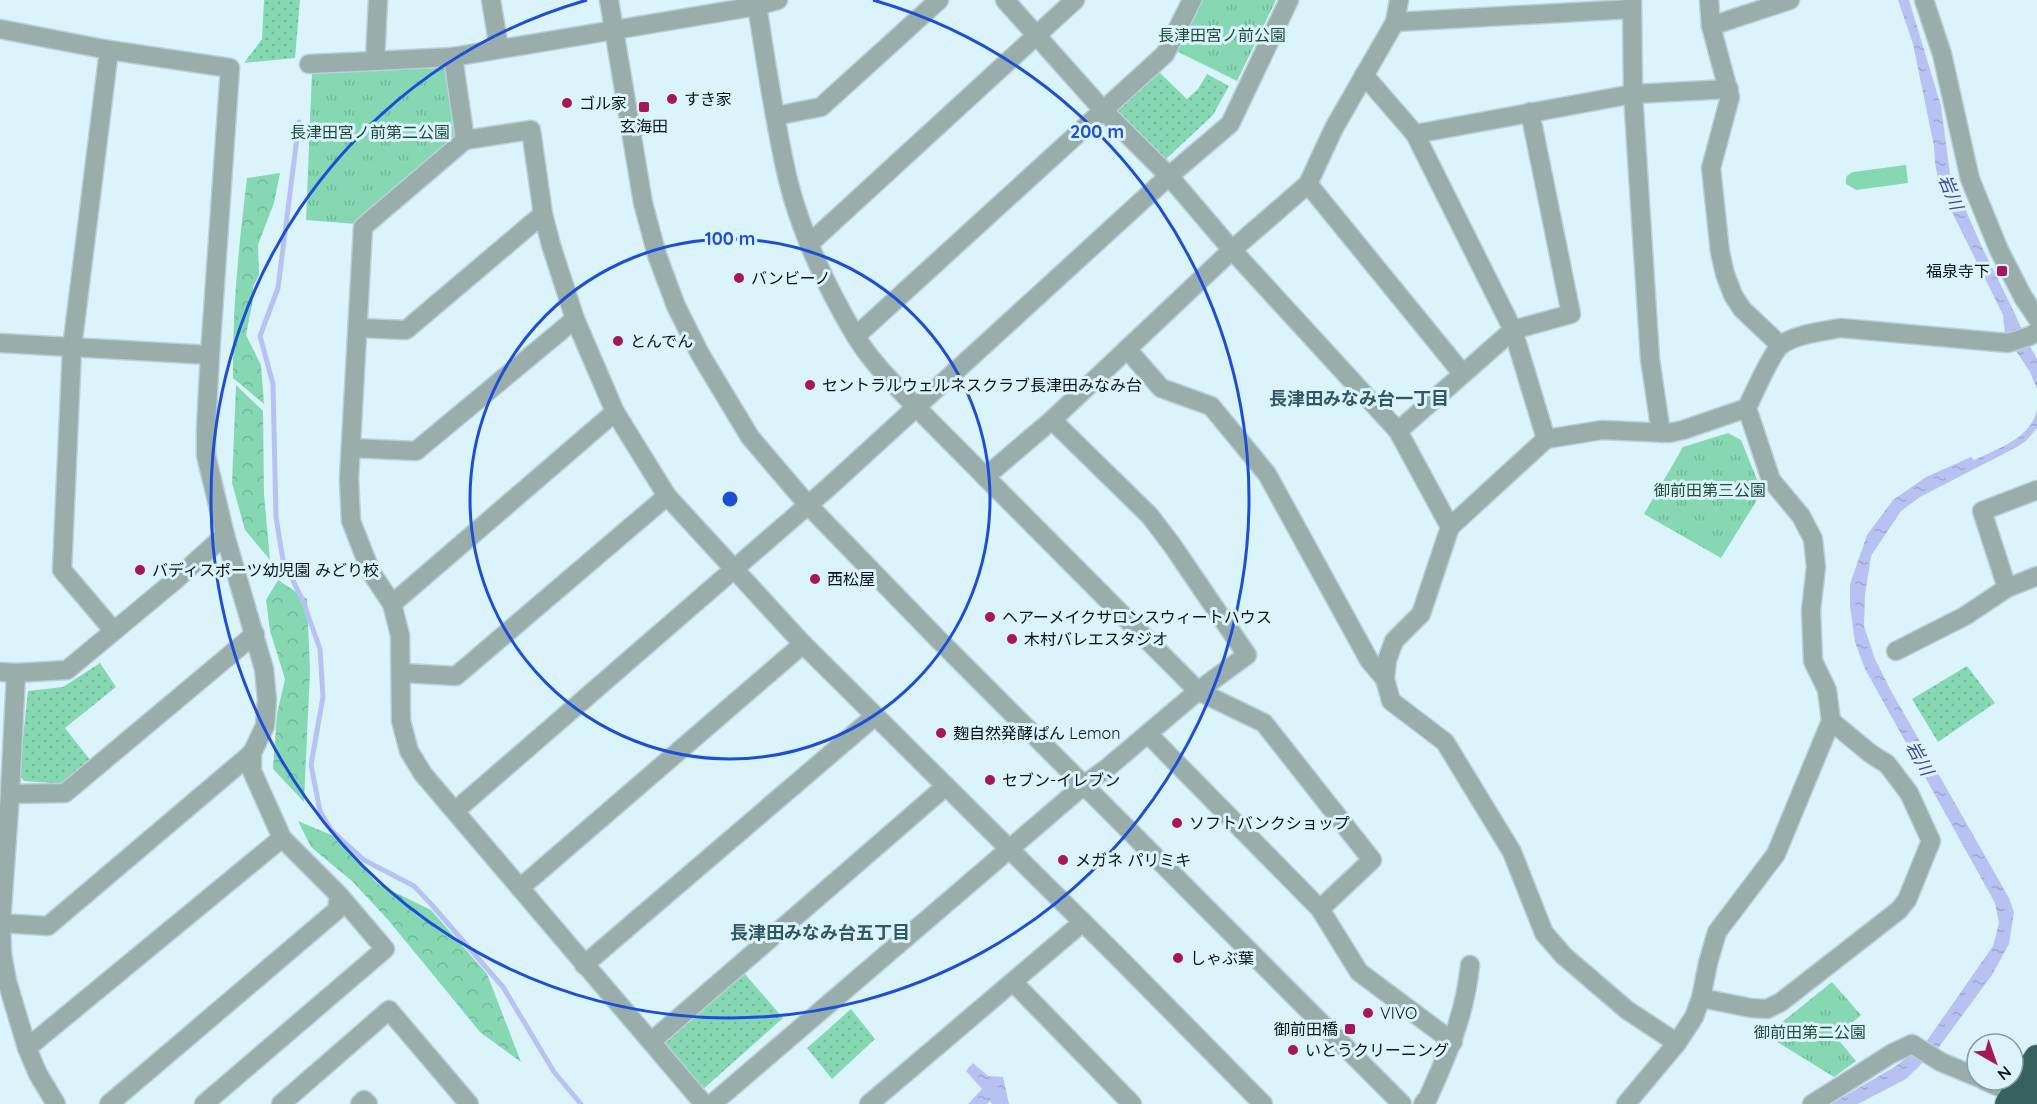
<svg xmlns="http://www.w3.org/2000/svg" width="2037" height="1104" viewBox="0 0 2037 1104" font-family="Quicksand,'Noto Sans JP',sans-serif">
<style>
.grass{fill:url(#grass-dots)}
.forest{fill:url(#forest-crowns)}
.park{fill:url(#park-tufts)}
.garden{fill:#86d8b3}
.water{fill:url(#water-ripples)}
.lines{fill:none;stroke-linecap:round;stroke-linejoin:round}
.stream{stroke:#b8c2f2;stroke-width:5}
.minor-casing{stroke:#b9d0d8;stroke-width:21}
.highway-casing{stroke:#b9d0d8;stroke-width:28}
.minor{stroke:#99adab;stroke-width:18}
.highway{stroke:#36615f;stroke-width:26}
.ring{fill:none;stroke:#1d4ed8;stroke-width:3}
.poi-dot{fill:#a5175a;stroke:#dbf4fc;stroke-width:2}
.labels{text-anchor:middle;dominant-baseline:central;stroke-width:6;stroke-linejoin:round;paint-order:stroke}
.park-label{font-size:16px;fill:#214c3a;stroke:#dbf4fc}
.poi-label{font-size:16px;fill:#06151a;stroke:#dbf4fc;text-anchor:start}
.water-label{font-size:18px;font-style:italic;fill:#4148a2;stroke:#dbf4fc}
.neighbourhood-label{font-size:18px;font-weight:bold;fill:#315864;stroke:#dbf4fc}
.centre{fill:#1d4ed8;stroke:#dbf4fc;stroke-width:3}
.ring-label{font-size:18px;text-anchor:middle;font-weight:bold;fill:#1d4ed8;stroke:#dbf4fc;stroke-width:6;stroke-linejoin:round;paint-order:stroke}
</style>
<defs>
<pattern id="grass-dots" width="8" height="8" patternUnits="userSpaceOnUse" patternTransform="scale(1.5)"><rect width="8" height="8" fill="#86d8b3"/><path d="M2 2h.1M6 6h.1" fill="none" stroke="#72b899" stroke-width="1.8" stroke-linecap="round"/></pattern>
<pattern id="forest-crowns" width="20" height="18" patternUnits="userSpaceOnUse" patternTransform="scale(1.5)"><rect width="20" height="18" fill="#86d8b3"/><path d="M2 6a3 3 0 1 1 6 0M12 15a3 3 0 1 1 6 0" fill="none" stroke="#72b899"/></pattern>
<pattern id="park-tufts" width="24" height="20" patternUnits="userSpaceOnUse" patternTransform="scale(1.5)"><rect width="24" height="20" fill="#86d8b3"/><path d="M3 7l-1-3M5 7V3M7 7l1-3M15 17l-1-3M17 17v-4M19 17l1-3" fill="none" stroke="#72b899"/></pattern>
<pattern id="water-ripples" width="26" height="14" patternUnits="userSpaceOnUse" patternTransform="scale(1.5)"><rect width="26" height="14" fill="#b8c2f2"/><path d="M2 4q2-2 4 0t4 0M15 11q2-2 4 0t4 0" fill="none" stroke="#9da6cf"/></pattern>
</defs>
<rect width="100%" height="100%" fill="#dbf4fc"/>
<g class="grass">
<path d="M264,0H300L295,58L244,63L262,39Z"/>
<path d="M1159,72L1187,99L1198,89L1207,74L1229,86L1213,115L1165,160L1117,110Z"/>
<path d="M100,663L116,687L65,728L91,761L64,784L24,781L19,775L28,691L63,687Z"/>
<path d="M1967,666L1995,703L1938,742L1912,699Z"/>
<path d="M744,973L783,1018L701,1091L660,1044Z"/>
<path d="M851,1009L875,1039L832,1079L807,1048Z"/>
</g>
<g class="forest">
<path d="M280,173L274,203L258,245L259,275L253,286V300L246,335L261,365L264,404L233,378C232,311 239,243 247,178Z"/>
<path d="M236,385L263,411L264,494L270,560L245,530L232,483Z"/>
<path d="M278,580L307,599L310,670L304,802L273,769L277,714L285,679L270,631L266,600Z"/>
<path d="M298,821L334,836L378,884L431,910L487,974L521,1062L480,1032L389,921L353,882L311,847Z"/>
</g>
<g class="park">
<path d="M1201,0H1276L1237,81L1172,49Z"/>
<path d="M445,68L451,73L458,131L455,141L356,224L306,220L312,72Z"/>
<path d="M1728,433L1741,440L1762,492L1721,558L1644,514L1683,447Z"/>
<path d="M1832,982L1861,1015L1836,1037L1856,1061L1834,1077L1766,1035Z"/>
</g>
<path class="garden" d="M1906,165L1908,183L1856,190L1846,184C1845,177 1847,175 1853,172Z"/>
<g class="water">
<path d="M1898,0H1909L1941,106L1950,174L1981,245L2015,314L2025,337L2037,359V389L2030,372L2005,334L2003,315L1939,186L1935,162L1934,146L1913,44Z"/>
<path d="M2037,410V428L2026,441L2015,448L1920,497L1901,511L1871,556L1865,595L1864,626L1875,659L1890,689L2009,898L2014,912L2009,944L1992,975L1939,1047L1906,1079L1858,1104H1831L1896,1066L1926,1042L1993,946L1999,923L1995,903L1865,669L1855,642L1850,606V584L1867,535L1893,500L1926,477L1971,457L1974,460C1997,449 2030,439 2037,410Z"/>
<path d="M973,1063L988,1076L1003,1077L1009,1104H992L990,1101L987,1104H968L982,1089L966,1071Z"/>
</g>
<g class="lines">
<path class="stream" d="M299,122L278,288L260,336L273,384L276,517L283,560L303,601L320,649L323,697L311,765L320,811L331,830L364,860L414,886L431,904L503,987L554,1072L581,1104"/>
<defs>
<g id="minor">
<path d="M378,0L375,61L453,57L757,6L778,0"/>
<path d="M491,0L499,48"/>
<path d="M609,0L643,203L657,255L676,306L700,354L750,437L808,505L935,636L1402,1104"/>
<path d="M756,0C766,60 774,121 788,180C801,232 827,288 855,335C871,362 895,385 917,408L1198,691L1264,723L1372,860L1320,909"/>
<path d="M1005,0L1102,109L1169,176L1232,250L1398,431L1450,527"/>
<path d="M1632,0L1633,94L1650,359L1661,433"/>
<path d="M1709,0L1711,26L1730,97L1711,168L1720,252L1725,274L1733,295L1742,309L1780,345"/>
<path d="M1924,0L1942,54L1970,179L1999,250L2023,297L2037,318"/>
<path d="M1395,22L1632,9"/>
<path d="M1711,26L1790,0"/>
<path d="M0,29L109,50L230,68L210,355L206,429V455L225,535L173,582L67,670L16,673L0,672"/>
<path d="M109,50L72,348L62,570L113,630"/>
<path d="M453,57L465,140"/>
<path d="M309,64L375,61"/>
<path d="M1364,75L1415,134L1513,330L1546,439"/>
<path d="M775,116L821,107L939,0"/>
<path d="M1415,134L1633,94L1729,89"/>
<path d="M1308,184L1462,373"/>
<path d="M809,244L1075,0"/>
<path d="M358,328L406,330L543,214"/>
<path d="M856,336L1165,54L1192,0"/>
<path d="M0,343L210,355"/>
<path d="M1127,349L1161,388L1211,406L1267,474L1369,660L1385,679"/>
<path d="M1398,431L1513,330L1571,314L1530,112"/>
<path d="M351,448L416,451L575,319"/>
<path d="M985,477L1052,420L1232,250L1308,184L1334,128L1395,22L1399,0"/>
<path d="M2037,490L1982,511L2007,588L2037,576"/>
<path d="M392,604L615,412"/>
<path d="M1896,651L1965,616L2007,588"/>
<path d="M16,673L10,794L1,923L2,954L7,981L27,1048L38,1074L56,1104"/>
<path d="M402,673L456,676L667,496"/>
<path d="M1148,734L1320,909L1359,972L1453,1042"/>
<path d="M10,794L65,793L255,634"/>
<path d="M455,811L830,486L1169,176L1230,124L1289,0"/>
<path d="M520,888L803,644"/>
<path d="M0,923L48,926L252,753"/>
<path d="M584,965L875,716"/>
<path d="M1014,983L1132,1104"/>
<path d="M1701,998L1751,1008L1767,1009L1781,1002L1899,910L1907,900L1931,841L1909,793L1887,764L1871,754L1831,721"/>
<path d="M652,1041L946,786"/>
<path d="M1677,1043L1627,1010L1564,956L1544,933L1512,852L1445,742L1391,701L1385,679L1387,660L1394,641L1421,614L1450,527L1546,439L1602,430L1669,433L1683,430L1747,408"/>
<path d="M27,1048L282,838"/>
<path d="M1983,1080L2015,1094"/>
<path d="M109,1104L337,910L339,895L282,838L252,771V753L265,726L267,699L264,669L225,535"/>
<path d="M204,1104L385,949L339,895"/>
<path d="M281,1104L389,1010L469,1104"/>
<path d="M360,1104L364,1100L368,1104"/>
<path d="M704,1104L423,774L409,751L401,721L400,635L392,604L371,572L351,521L349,479L363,227L465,140L531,130L543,214L551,245L575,319L615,412L667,496L803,644L1120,959L1263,1104"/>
<path d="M712,1104L1084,785L1106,769L1198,691L1247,655L1172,545L1150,516L1052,420"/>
<path d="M869,1104L1083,922"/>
<path d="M1423,1104L1428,1098C1448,1053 1465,1015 1470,965"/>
<path d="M1626,1104L1677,1043L1694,1017L1701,998L1708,963L1717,932L1776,854L1831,721L1827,690L1813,661L1811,610L1816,567L1813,539L1801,516L1771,480L1747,408C1753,395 1772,352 1781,345C1796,334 1824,331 1841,328L2008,343L2030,336L2037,332"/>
<path d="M1812,1104L1891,1054L1912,1044L1941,1062L1977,1077"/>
</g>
<g id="highway">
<path d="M2008,1104L2037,1058"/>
<path d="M2032,1104L2037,1096"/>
</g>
</defs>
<use href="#minor" class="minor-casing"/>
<use href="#highway" class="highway-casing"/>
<use href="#minor" class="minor"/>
<use href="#highway" class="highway"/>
</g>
<g class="ring">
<circle cx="730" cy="499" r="260"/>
<path d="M873 0A519 519 0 1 1 587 0"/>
</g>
<g class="poi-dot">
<circle cx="672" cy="99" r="6"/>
<circle cx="567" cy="103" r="6"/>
<rect x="638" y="101" width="12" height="12" rx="3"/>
<rect x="1996" y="265" width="12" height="12" rx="3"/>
<circle cx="739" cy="278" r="6"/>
<circle cx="618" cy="341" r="6"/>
<circle cx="810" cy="385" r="6"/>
<circle cx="140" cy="570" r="6"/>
<circle cx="815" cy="579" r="6"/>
<circle cx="990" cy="617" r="6"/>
<circle cx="1012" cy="639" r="6"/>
<circle cx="941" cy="733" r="6"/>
<circle cx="990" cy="780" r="6"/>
<circle cx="1177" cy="823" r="6"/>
<circle cx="1063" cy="860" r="6"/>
<circle cx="1178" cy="958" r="6"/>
<circle cx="1368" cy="1013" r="6"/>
<rect x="1344" y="1023" width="12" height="12" rx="3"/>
<circle cx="1293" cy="1050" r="6"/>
</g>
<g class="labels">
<g class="park-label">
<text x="1222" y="35">長津田宮ノ前公園</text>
<text x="370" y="132">長津田宮ノ前第二公園</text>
<text x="1710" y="490">御前田第三公園</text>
<text x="1810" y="1032">御前田第二公園</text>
</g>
<g class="poi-label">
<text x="684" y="99">すき家</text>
<text x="579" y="103">ゴル家</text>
<text x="644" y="126" text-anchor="middle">玄海田</text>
<text x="1990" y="271" text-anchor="end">福泉寺下</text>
<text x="751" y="278">バンビーノ</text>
<text x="630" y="341">とんでん</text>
<text x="822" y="385">セントラルウェルネスクラブ長津田みなみ台</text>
<text x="152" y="570">バディスポーツ幼児園 みどり校</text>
<text x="827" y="579">西松屋</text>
<text x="1002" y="617">ヘアーメイクサロンスウィートハウス</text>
<text x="1024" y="639">木村バレエスタジオ</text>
<text x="953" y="733">麹自然発酵ぱん Lemon</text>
<text x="1002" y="780">セブン-イレブン</text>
<text x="1189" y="823">ソフトバンクショップ</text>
<text x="1075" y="860">メガネ パリミキ</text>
<text x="1190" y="958">しゃぶ葉</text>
<text x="1380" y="1013">VIVO</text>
<text x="1338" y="1029" text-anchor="end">御前田橋</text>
<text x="1305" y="1050">いとうクリーニング</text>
</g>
<g class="water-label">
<text transform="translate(1951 192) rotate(68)">岩川</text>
<text transform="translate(1920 758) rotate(61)">岩川</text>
</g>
<g class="neighbourhood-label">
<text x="1359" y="398">長津田みなみ台一丁目</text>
<text x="820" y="932">長津田みなみ台五丁目</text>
</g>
</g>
<circle cx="730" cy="499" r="9" class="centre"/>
<g class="ring-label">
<text x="1097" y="138">200 m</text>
<text x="730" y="245">100 m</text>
</g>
<g transform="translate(1995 1062) rotate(140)"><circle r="28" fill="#dbf4fc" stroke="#869ba2" stroke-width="1.5"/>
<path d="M0-4.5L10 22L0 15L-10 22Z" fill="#a5175a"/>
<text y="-9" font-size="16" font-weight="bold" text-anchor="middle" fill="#06151a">N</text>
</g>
</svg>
